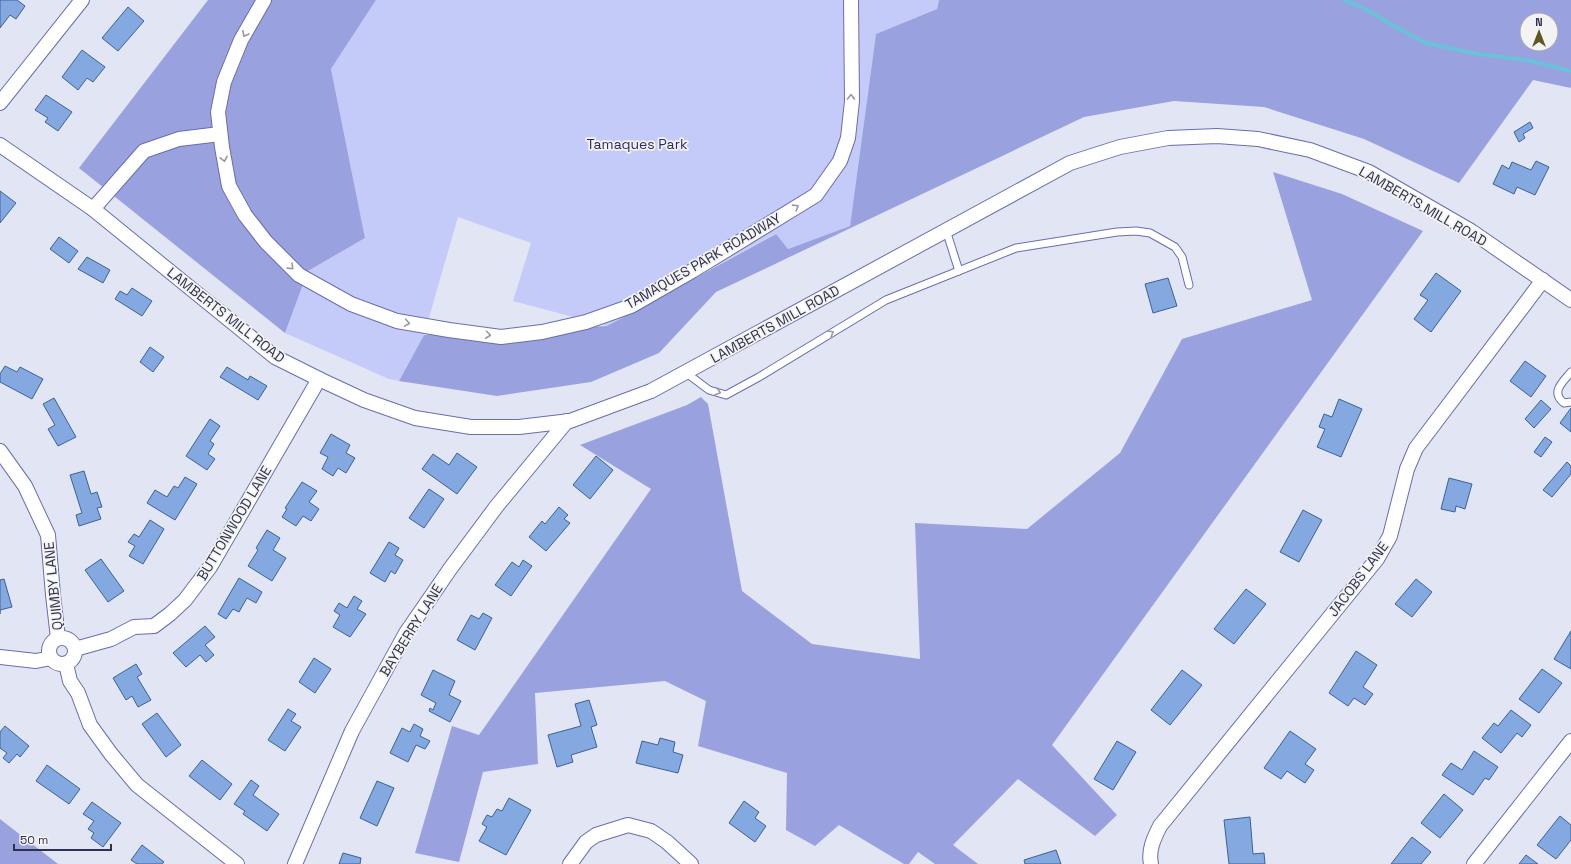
<svg xmlns="http://www.w3.org/2000/svg" width="1571" height="864" viewBox="0 0 1571 864" font-family="'Space Grotesk',sans-serif">
<style>
.green{fill:#c5cbf9}
.forest{fill:#9aa1df;fill-rule:evenodd}
.lines{fill:none;stroke-linecap:round;stroke-linejoin:round}
.stream{stroke:#6ac1da;stroke-width:4}
.building{fill:#84a8e0;stroke:#3c6199}
.service-casing{stroke:#686eaf;stroke-width:9}
.minor-casing{stroke:#686eaf;stroke-width:16}
.service{stroke:#fff;stroke-width:7}
.minor{stroke:#fff;stroke-width:14}
.oneway{stroke:#9798a6}
.labels{text-anchor:middle;dominant-baseline:central;stroke-width:3.5;stroke-linejoin:round;paint-order:stroke}
.park-label{font-size:14px;fill:#2a2870;stroke:#f3f3f3}
.street-label{font-size:14px;fill:#2f324e;stroke:#f3f3f3}
</style>
<rect width="100%" height="100%" fill="#e2e5f3"/>
<path class="green" d="M376,0H939L937,9L876,34L850,226L788,249L775,234L607,326L513,301L531,243L458,217L424,335L399,381L389,379L285,333L308,271L365,238L331,69Z"/>
<g class="forest">
<path d="M208,0H376L331,69L365,238L308,271L285,333L79,168Z"/>
<path d="M939,0H1571V88L1533,80L1459,183L1364,139L1264,107L1174,101L1084,117L716,292L659,353L591,382L497,396L399,381L424,335L607,326L776,234L788,249L850,226L876,34L937,9ZM1527,20H1551V44H1527Z"/>
<path d="M1273,172L1342,194L1423,231L1052,745L1117,815L1095,836L1018,779L953,845L978,864H935L918,852L909,864H904L839,825L815,846L786,830L787,773L698,746L706,701L665,681L535,693L538,764L483,772L459,862L415,853L452,726L479,735L651,489L580,445L687,405L701,397L708,404L742,591L812,644L920,659L915,523L1027,529L1120,453L1182,339L1312,300Z"/>
<path d="M0,819L58,864H0Z"/>
</g>
<g class="lines">
<path class="stream" d="M1344,0L1362,7L1394,26L1426,43L1478,54L1526,60L1571,71"/>
</g>
<g class="building">
<path d="M0,0H17L25,6L16,19L10,15L0,28Z"/>
<path d="M128,7L144,21L118,51L102,38Z"/>
<path d="M82,50L105,67L93,82L87,78L78,90L62,77Z"/>
<path d="M46,95L72,112L58,131L45,122L48,118L35,110Z"/>
<path d="M1530,122L1533,128L1523,134L1525,138L1519,142L1514,132Z"/>
<path d="M1536,161L1549,167L1535,195L1517,187L1514,194L1493,184L1502,165L1509,169L1512,162L1531,170Z"/>
<path d="M0,191L16,203L0,223Z"/>
<path d="M59,237L78,251L69,263L50,249Z"/>
<path d="M87,257L110,270L103,283L78,269Z"/>
<path d="M1436,273L1461,291L1431,332L1414,319L1428,300L1420,295Z"/>
<path d="M1168,278L1177,306L1153,313L1145,284Z"/>
<path d="M132,288L152,301L142,316L115,299L120,291L127,295Z"/>
<path d="M150,347L164,357L153,372L140,362Z"/>
<path d="M1525,361L1546,376L1531,397L1510,381Z"/>
<path d="M5,366L17,372L20,367L43,379L32,399L0,382V374Z"/>
<path d="M227,367L248,380L250,376L267,386L258,400L220,377Z"/>
<path d="M54,398L76,437L58,446L48,429L55,425L43,404Z"/>
<path d="M1339,399L1362,409L1341,457L1317,447L1325,429L1319,427L1324,414L1332,417Z"/>
<path d="M1541,400L1551,409L1534,428L1525,419Z"/>
<path d="M1571,408V432L1560,423Z"/>
<path d="M210,419L220,426L210,441L214,444L208,454L215,459L207,470L186,456Z"/>
<path d="M331,434L350,445L346,453L355,458L346,473L338,468L333,476L322,469L328,457L320,453Z"/>
<path d="M1545,437L1552,442L1541,457L1534,452Z"/>
<path d="M457,453L477,467L457,494L422,469L433,454L449,465Z"/>
<path d="M596,456L613,470L590,499L573,485Z"/>
<path d="M1567,462L1571,466V474L1552,497L1543,490Z"/>
<path d="M84,471L91,494L97,492L102,507L97,508L101,519L79,526L76,515L82,513L70,475Z"/>
<path d="M185,477L197,484L175,520L147,503L155,490L167,497L174,486L178,488Z"/>
<path d="M1449,478L1472,484L1465,509L1456,506L1455,512L1441,509Z"/>
<path d="M302,482L317,491L309,502L319,509L311,521L303,516L296,526L282,517L287,509L285,508Z"/>
<path d="M429,489L444,499L424,528L409,518Z"/>
<path d="M559,507L568,515L564,519L570,523L546,551L529,537L542,521L545,524Z"/>
<path d="M1303,510L1322,520L1299,562L1280,552Z"/>
<path d="M150,520L164,529L143,564L129,556L135,546L128,542L134,534L139,537Z"/>
<path d="M267,530L280,538L273,550L286,558L272,581L248,566L258,550L256,548Z"/>
<path d="M389,542L399,548L395,555L403,560L395,574L391,571L385,582L370,573Z"/>
<path d="M101,559L124,591L108,602L85,570Z"/>
<path d="M523,560L532,566L511,596L495,585L512,562L519,567Z"/>
<path d="M239,578L262,592L256,603L247,598L239,612L233,609L226,619L218,614Z"/>
<path d="M4,579L12,607L0,610V614V580Z"/>
<path d="M1416,579L1432,592L1412,617L1395,604Z"/>
<path d="M1246,589L1266,604L1234,644L1214,629Z"/>
<path d="M354,596L362,601L357,609L366,614L350,637L333,627L340,615L334,611L339,603L347,608Z"/>
<path d="M483,613L492,618L475,650L457,640L471,615L479,619Z"/>
<path d="M205,626L215,637L205,645L214,655L206,662L200,655L186,667L173,653Z"/>
<path d="M1571,631V669L1554,659Z"/>
<path d="M1356,651L1377,665L1363,687L1373,694L1365,705L1354,698L1348,706L1329,693Z"/>
<path d="M314,658L331,669L315,693L299,682Z"/>
<path d="M136,664L142,674L137,677L151,700L138,707L132,696L126,700L113,678Z"/>
<path d="M1542,669L1562,683L1539,713L1519,699Z"/>
<path d="M433,670L455,681L449,695L461,701L450,722L429,711L430,708L433,710L436,703L421,695Z"/>
<path d="M1182,670L1202,685L1170,725L1151,710Z"/>
<path d="M589,700L597,725L591,727L597,747L571,755L573,762L557,767L548,735L581,726L575,704Z"/>
<path d="M288,709L296,714L291,721L301,727L285,751L268,740Z"/>
<path d="M1511,710L1531,725L1522,737L1517,733L1501,753L1482,738L1494,723L1498,726Z"/>
<path d="M157,713L181,745L166,757L142,724Z"/>
<path d="M414,724L423,729L420,736L430,741L425,749L416,745L408,762L390,753L402,728L410,732Z"/>
<path d="M5,726L29,746L20,757L17,754L9,763L3,758L7,753L0,748V732Z"/>
<path d="M1290,731L1316,749L1305,764L1314,770L1305,783L1287,771L1281,779L1264,768Z"/>
<path d="M660,738L675,742L673,752L683,755L678,773L636,763L642,741L658,745Z"/>
<path d="M1117,741L1136,752L1113,790L1094,779Z"/>
<path d="M1474,751L1498,767L1489,780L1485,778L1473,795L1442,775L1451,763L1462,770Z"/>
<path d="M202,760L232,784L220,800L189,776Z"/>
<path d="M47,765L80,789L69,804L36,781Z"/>
<path d="M251,780L259,786L253,795L279,814L267,831L243,814L245,811L234,804Z"/>
<path d="M377,781L394,788L377,826L360,818Z"/>
<path d="M1444,794L1463,810L1440,838L1421,823Z"/>
<path d="M509,798L531,810L506,855L479,841L487,827L482,824L487,815L492,817L497,809L502,811Z"/>
<path d="M744,801L759,812L755,818L766,826L755,842L729,823Z"/>
<path d="M92,802L121,823L103,847L91,838L94,833L88,829L94,821L83,814Z"/>
<path d="M1560,816L1571,825V840L1556,859L1537,845Z"/>
<path d="M1250,817L1253,854L1264,853L1265,864H1229L1224,820Z"/>
<path d="M1412,837L1431,852L1421,864H1391Z"/>
<path d="M142,845L164,862L162,864H137L131,860Z"/>
<path d="M1056,850L1061,864H1025L1024,860Z"/>
<path d="M343,853L361,858L360,864H339Z"/>
<path d="M1526,855L1538,864H1519Z"/>
</g>
<g class="lines">
<defs>
<g id="service">
<path d="M946,230L959,271"/>
<path d="M685,372L709,390L726,395L759,377L886,300L1016,248L1117,232L1136,231L1150,233L1175,247L1182,257L1189,285"/>
<path d="M1571,372C1563,382 1550,392 1564,403L1571,402"/>
</g>
<g id="minor">
<path d="M264,0L241,40L224,82L218,112L222,147L229,186L245,215L266,242L299,275L351,304L397,321L449,330L501,337L542,332L586,322L631,306L692,271L816,195L840,161L848,138L852,101L851,0"/>
<path d="M0,103L82,0"/>
<path d="M0,145L93,209L275,357L319,379L364,400L415,418L471,427H519L570,421L651,391L1070,163L1120,147L1168,138L1217,136L1258,139L1310,150L1369,172L1471,231L1571,300"/>
<path d="M93,209L144,151L179,139L220,134"/>
<path d="M0,451L25,486L48,535L53,595L58,638"/>
<circle cx="62" cy="651" r="13"/>
<path d="M75,649L111,639L134,627L154,626L170,614L185,600L210,567L319,379"/>
<path d="M0,657L36,661L51,658"/>
<path d="M66,664L70,681L78,693L90,725L111,754L137,785L237,864"/>
<path d="M295,864L352,731L406,633L450,569L496,507L567,421"/>
<path d="M570,864L586,842L596,835L628,825L651,831L667,842L691,864"/>
<path d="M1151,864C1148,850 1154,838 1160,826L1377,559L1390,536L1407,469L1416,448L1543,280"/>
<path d="M1474,864L1571,741"/>
</g>
</defs>
<use href="#service" class="service-casing"/>
<use href="#minor" class="minor-casing"/>
<use href="#service" class="service"/>
<use href="#minor" class="minor"/>
</g>
<defs><path id="oneway-chevron" d="M-2-3.5L2.5 0L-2 3.5" fill="none" stroke-width="1.6" stroke-linecap="round" stroke-linejoin="round"/></defs>
<g class="oneway">
<use href="#oneway-chevron" transform="translate(245 34) rotate(119)"/>
<use href="#oneway-chevron" transform="translate(851 97) rotate(-89)"/>
<use href="#oneway-chevron" transform="translate(224 159) rotate(78)"/>
<use href="#oneway-chevron" transform="translate(796 207) rotate(-32)"/>
<use href="#oneway-chevron" transform="translate(291 267) rotate(44)"/>
<use href="#oneway-chevron" transform="translate(407 323) rotate(10)"/>
<use href="#oneway-chevron" transform="translate(831 333) rotate(-31)"/>
<use href="#oneway-chevron" transform="translate(488 335) rotate(7)"/>
<use href="#oneway-chevron" transform="translate(718 392) rotate(16)"/>
</g>
<g class="labels">
<g class="park-label">
<text x="637" y="144">Tamaques Park</text>
</g>
<g class="street-label">
<text transform="translate(1423 206) rotate(30)">LAMBERTS MILL ROAD</text>
<text transform="translate(703 261) rotate(-30)">TAMAQUES PARK ROADWAY</text>
<text transform="translate(226 315) rotate(38)">LAMBERTS MILL ROAD</text>
<text transform="translate(775 324) rotate(-29)">LAMBERTS MILL ROAD</text>
<text transform="translate(234 523) rotate(-59)">BUTTONWOOD LANE</text>
<text transform="translate(1358 579) rotate(-53)">JACOBS LANE</text>
<text transform="translate(53 586) rotate(-96)">QUIMBY LANE</text>
<text transform="translate(411 630) rotate(-58)">BAYBERRY LANE</text>
</g>
</g>
<g transform="translate(1539 32)"><circle r="19" fill="#f3f3f3" stroke="#a5a6b1"/>
<path d="M0-3L7 15L0 10L-7 15Z" fill="#5f5622"/>
<text y="-6" font-size="11" font-weight="bold" text-anchor="middle" fill="#2f324e">N</text>
</g>
<path d="M14 844v6h97v-6" fill="none" stroke="#2f324e" stroke-width="2"/>
<text x="20" y="844" font-size="12" fill="#2f324e" stroke="#f3f3f3" stroke-width="3" paint-order="stroke">50 m</text>
</svg>
